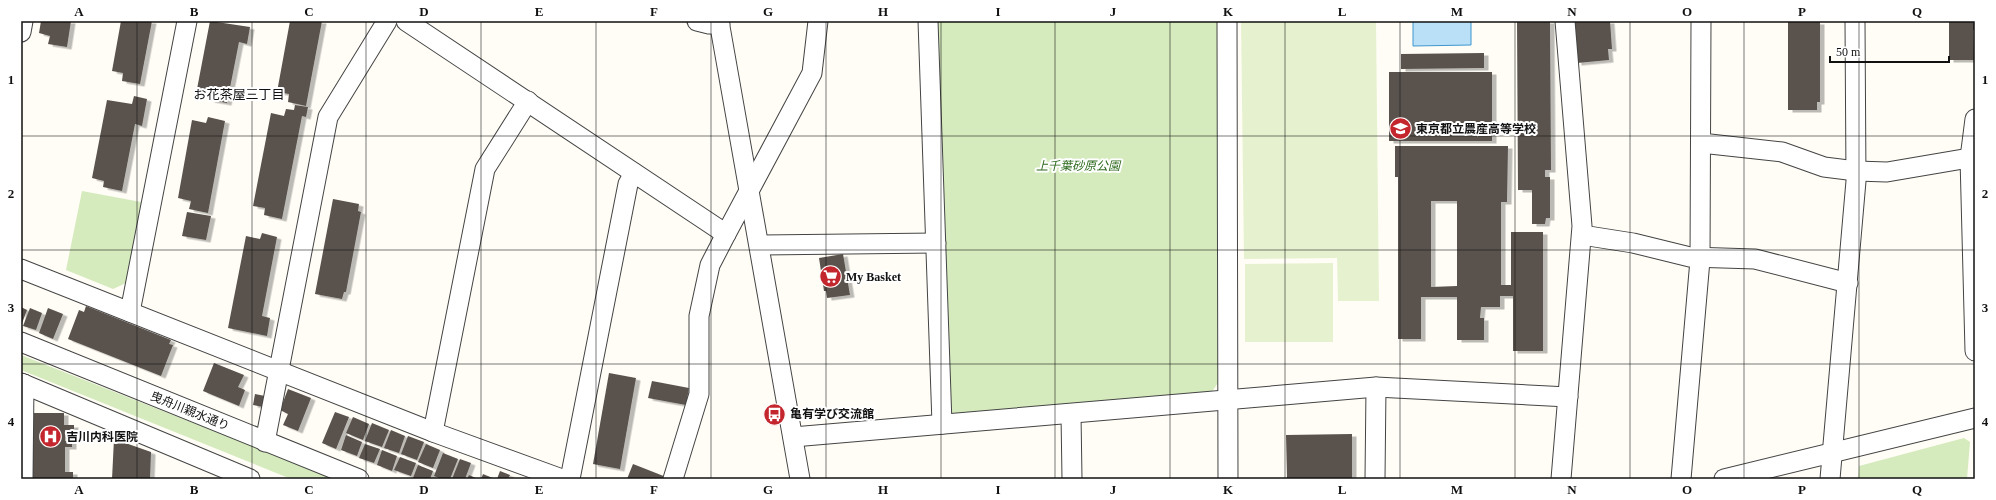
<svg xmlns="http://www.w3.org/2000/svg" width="1996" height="500" viewBox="0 0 1996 500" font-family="'Times New Roman','Noto Sans JP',serif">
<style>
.green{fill:#d5ebbd}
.pitch{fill:#e6f2cf}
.water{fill:#b9e0f7;stroke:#3f96cf}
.building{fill:#5a524d;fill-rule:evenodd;filter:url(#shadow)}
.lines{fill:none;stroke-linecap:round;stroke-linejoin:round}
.minor-casing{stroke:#444;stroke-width:21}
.minor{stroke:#fff;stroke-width:19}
.grid{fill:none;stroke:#111;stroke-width:1;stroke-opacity:0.55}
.labels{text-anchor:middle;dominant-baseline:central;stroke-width:4;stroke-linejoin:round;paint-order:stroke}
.poi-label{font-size:12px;font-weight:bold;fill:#111;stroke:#fff;text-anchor:start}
.park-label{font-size:12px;font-style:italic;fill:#2f6b1f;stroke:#fff}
.street-label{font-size:12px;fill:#111;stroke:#fff}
.neighbourhood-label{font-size:13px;fill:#111;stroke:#fff}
.neatline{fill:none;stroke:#111;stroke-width:1.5}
.grid-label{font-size:13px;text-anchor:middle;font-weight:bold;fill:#111}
</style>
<defs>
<filter id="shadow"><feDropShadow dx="4.5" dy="2.5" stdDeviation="0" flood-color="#0004"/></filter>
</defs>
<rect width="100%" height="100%" fill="#fffdf5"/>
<g class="green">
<path d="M933,21H1218V383L1211,393L954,415L949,408Z"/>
<path d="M82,191L141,202L126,283L113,289L66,270Z"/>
<path d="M21,355L335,479H291L21,370Z"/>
<path d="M1964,438L1970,442L1967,479H1858L1859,466Z"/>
</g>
<g class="pitch">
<path d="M1241,21H1376L1379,301H1338L1337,258L1244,259Z"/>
<path d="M1333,263V342H1245V264Z"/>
</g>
<path class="water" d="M1413,21H1471V45L1413,46Z"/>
<g class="building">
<path d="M41,21H71L67,47L48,44L50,36L39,33Z"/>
<path d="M121,21H152L140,84L122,81L123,73L112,71Z"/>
<path d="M210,21L250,27L247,44L239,42L227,103L210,100L211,92L197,89Z"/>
<path d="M290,21H322L306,106L288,102L289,94L277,92Z"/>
<path d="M1517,21H1550L1551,170H1545V177H1550V218H1546L1545,224H1532V190H1518Z"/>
<path d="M1574,21H1610L1612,49H1608L1609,60L1577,63Z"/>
<path d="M1788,21L1820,22V102H1817V110H1788Z"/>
<path d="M1949,21H1975V30H1973L1974,60H1949Z"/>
<path d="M1484,53V68L1401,69V54Z"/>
<rect x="1389" y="72" width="103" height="69"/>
<path d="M134,96L147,99L142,126L135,124L122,191L103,187L104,181L92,178L107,100L132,104Z"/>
<path d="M295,105L308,107L306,117L302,116L282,219L264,215L265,208L253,206L271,113L284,116L286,109L294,110Z"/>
<path d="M208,117L225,121L208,213L189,209L191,201L178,198L192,120L206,123Z"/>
<path d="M1395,146H1508L1507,202H1501V285H1511V232H1543V351H1513V296H1500V307H1481L1480,318H1484V340H1457V297H1421V339H1398V177H1395ZM1431,201H1457V286L1431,287Z"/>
<path d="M333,199L359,204L358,211L361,212L346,292H344L342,299L315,294Z"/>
<path d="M187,212L211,216L206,240L182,236Z"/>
<path d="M262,233L277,237L262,316L270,318L267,336L228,328L246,236L260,239Z"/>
<path d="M843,254L850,295L827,298L826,291H824L819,258Z"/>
<path d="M86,306L171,340L169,344L173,345L161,376L68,339L79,310L84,312Z"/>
<path d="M21,307L27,310L21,326Z"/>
<path d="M30,308L42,313L36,330L23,326Z"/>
<path d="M48,308L63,314L53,339L39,333Z"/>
<path d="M214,363L244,375L238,387L245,390L239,406L203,391Z"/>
<path d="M609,373L636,378L620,469L593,464Z"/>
<path d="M652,381L689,388L686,405L648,398Z"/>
<path d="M288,389L311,398L298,431L283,425L288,414L280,410Z"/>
<path d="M255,394L265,396L263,407L253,405Z"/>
<path d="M335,412L349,417L336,449L322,443Z"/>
<path d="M32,413H64V425H74V430H65V441H72V447H65V472H73V478L32,479Z"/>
<path d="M353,417L369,424L363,440L346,433Z"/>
<path d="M372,423L389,430L382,447L365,441Z"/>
<path d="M391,430L405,436L399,453L384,448Z"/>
<path d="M1352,434V479H1287L1286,435Z"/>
<path d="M346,435L362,442L357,456L341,450Z"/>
<path d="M408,436L424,442L417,460L401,454Z"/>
<path d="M114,439L151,452L150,479H112Z"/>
<path d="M365,444L380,449L374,463L359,458Z"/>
<path d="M426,444L440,450L433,468L418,462Z"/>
<path d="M382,450L397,456L392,471L377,465Z"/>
<path d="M443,453L458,459L450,479H441L434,476Z"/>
<path d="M400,457L416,463L411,476L394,470Z"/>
<path d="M460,459L471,463L465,479H452Z"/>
<path d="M633,464L666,477V479H627Z"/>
<path d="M418,465L433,471L430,479L413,478Z"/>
<path d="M500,471L510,475L508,479H497Z"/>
<path d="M483,474L495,479H481Z"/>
<path d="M469,475L478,479H467Z"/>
</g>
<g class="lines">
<defs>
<g id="minor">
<path d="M406,21L726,234L812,73L818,21"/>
<path d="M697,21L709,24H720"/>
<path d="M719,21L800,479"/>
<path d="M928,21L942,424"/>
<path d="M1227,21L1228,479"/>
<path d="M21,32L23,21"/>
<path d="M1975,119L1970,158L1975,351"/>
<path d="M1701,143L1782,152L1824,167L1856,171L1887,172L1975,157"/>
<path d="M1582,235L1633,243L1690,257L1755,259L1848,283"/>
<path d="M760,245L936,243"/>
<path d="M21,269L433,432L562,479"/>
<path d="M130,312L187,21"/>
<path d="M21,342L359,479"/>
<path d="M21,383L250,479"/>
<path d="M1071,414L1072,479"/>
<path d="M433,432L485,169L528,101"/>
<path d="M793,437L1376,387L1568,397"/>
<path d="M265,442L328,117L387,21"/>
<path d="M23,479L24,384"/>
<path d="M570,479L628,184L634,173"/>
<path d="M673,479L699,394V316L710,265L726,234"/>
<path d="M1375,479L1376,387"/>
<path d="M1561,479L1582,226L1565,21"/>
<path d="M1681,479L1700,260L1701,21"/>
<path d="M1724,479L1975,418"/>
<path d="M1830,479L1856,181L1855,21"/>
</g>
</defs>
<use href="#minor" class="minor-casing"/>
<use href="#minor" class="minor"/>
</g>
<path class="grid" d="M137,21V479M252,21V479M366,21V479M481,21V479M596,21V479M711,21V479M826,21V479M941,21V479M1055,21V479M1170,21V479M1285,21V479M1400,21V479M1515,21V479M1630,21V479M1744,21V479M1859,21V479M21,136H1975M21,250H1975M21,364H1975"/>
<defs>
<symbol id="school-disc" viewBox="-11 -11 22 22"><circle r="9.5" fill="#c4262e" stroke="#fff"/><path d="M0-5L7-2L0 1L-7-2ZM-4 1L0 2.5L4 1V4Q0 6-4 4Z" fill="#fff"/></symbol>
<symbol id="supermarket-disc" viewBox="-11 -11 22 22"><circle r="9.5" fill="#c4262e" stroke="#fff"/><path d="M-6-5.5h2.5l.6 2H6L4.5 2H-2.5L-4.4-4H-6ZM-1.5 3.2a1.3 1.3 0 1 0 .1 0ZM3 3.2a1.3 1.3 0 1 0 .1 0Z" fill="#fff"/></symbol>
<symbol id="bus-disc" viewBox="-11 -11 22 22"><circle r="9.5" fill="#c4262e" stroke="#fff"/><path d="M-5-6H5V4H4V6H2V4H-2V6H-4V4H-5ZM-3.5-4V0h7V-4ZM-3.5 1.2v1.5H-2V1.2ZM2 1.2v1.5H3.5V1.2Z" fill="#fff"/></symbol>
<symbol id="hospital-disc" viewBox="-11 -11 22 22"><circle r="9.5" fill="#c4262e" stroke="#fff"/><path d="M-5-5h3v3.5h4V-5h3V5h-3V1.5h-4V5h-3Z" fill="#fff"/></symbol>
</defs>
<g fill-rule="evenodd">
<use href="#school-disc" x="1388" y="116" width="25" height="25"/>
<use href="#supermarket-disc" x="818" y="264" width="25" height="25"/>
<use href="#bus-disc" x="762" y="402" width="25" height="25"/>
<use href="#hospital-disc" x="38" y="424" width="25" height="25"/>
</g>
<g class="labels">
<g class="poi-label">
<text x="1416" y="129">東京都立農産高等学校</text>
<text x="846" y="277">My Basket</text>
<text x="790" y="414">亀有学び交流館</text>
<text x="66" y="437">吉川内科医院</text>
</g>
<g class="park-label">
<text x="1078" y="166">上千葉砂原公園</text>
</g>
<g class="street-label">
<text transform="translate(190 411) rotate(22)">曳舟川親水通り</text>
</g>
<g class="neighbourhood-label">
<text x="239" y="94">お花茶屋三丁目</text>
</g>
</g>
<rect width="1996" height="500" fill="none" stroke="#ffffff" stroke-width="44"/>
<path d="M1830 56v6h119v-6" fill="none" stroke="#111111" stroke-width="2"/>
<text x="1836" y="56" font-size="12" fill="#111111" stroke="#ffffff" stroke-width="3" paint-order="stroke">50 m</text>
<rect x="22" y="22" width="1952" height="456" class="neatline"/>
<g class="grid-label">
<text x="79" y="16">A</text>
<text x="194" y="16">B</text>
<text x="309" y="16">C</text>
<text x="424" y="16">D</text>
<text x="539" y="16">E</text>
<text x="654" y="16">F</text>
<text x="768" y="16">G</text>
<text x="883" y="16">H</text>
<text x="998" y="16">I</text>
<text x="1113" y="16">J</text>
<text x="1228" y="16">K</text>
<text x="1342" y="16">L</text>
<text x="1457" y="16">M</text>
<text x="1572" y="16">N</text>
<text x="1687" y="16">O</text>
<text x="1802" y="16">P</text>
<text x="1917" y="16">Q</text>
<text x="11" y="84">1</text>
<text x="1985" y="84">1</text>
<text x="11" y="198">2</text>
<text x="1985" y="198">2</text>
<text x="11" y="312">3</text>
<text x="1985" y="312">3</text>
<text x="11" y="426">4</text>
<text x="1985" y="426">4</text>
<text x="79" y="494">A</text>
<text x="194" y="494">B</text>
<text x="309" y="494">C</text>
<text x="424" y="494">D</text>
<text x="539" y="494">E</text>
<text x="654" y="494">F</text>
<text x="768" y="494">G</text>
<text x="883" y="494">H</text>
<text x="998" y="494">I</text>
<text x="1113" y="494">J</text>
<text x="1228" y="494">K</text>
<text x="1342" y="494">L</text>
<text x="1457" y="494">M</text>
<text x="1572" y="494">N</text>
<text x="1687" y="494">O</text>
<text x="1802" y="494">P</text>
<text x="1917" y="494">Q</text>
</g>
</svg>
